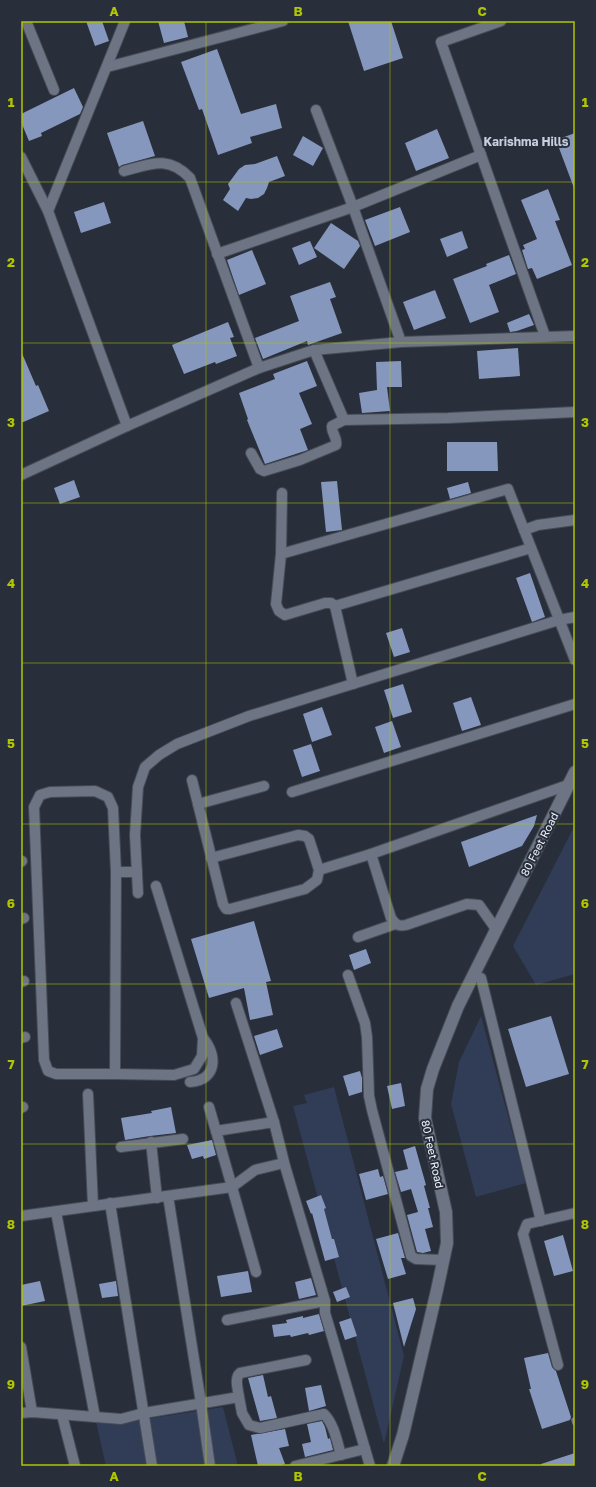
<svg xmlns="http://www.w3.org/2000/svg" width="596" height="1487" viewBox="0 0 596 1487" font-family="'Golos Text',sans-serif">
<style>
.green{fill:#313c56}
.building{fill:#8697bd}
.lines{fill:none;stroke-linecap:round;stroke-linejoin:round}
.lane-casing{stroke:#464b56;stroke-width:6}
.street-casing{stroke:#464b56;stroke-width:12}
.secondary-casing{stroke:#464b56;stroke-width:14}
.lane{stroke:#6d7483;stroke-width:5}
.street{stroke:#6d7483;stroke-width:10}
.secondary{stroke:#6d7483;stroke-width:12}
.grid{fill:none;stroke:#b1c500;stroke-width:1;stroke-opacity:0.55}
.labels{text-anchor:middle;dominant-baseline:central;stroke-width:4;stroke-linejoin:round;paint-order:stroke}
.street-label{font-size:11px;fill:#eff3fc;stroke:#282e3a}
.neighbourhood-label{font-size:12px;font-weight:bold;fill:#c8d0e0;stroke:#282e3a}
.neatline{fill:none;stroke:#b1c500;stroke-width:1.5}
.grid-label{font-size:13px;text-anchor:middle;font-weight:bold;fill:#b1c500}
</style>
<rect width="100%" height="100%" fill="#282e3a"/>
<g class="green">
<path d="M575,825V974L536,985L513,946Z"/>
<path d="M481,1016L526,1183L476,1197L451,1104L459,1062Z"/>
<path d="M334,1087L404,1356L384,1444L293,1106L307,1103L304,1095Z"/>
<path d="M223,1407L238,1466H106L96,1422L121,1423Z"/>
</g>
<g class="building">
<path d="M86,21H102L109,41L95,46Z"/>
<path d="M158,21H184L188,37L164,43Z"/>
<path d="M348,21H391L403,58L364,71Z"/>
<path d="M217,49L241,114L276,104L282,128L250,137L252,143L218,155L202,109L199,110L181,62Z"/>
<path d="M74,88L83,107L80,114L41,133L42,136L29,141L21,122V114Z"/>
<path d="M143,121L155,156L122,165L119,167L107,133Z"/>
<path d="M437,129L449,158L416,171L405,143Z"/>
<path d="M575,133V188H574L556,140Z"/>
<path d="M303,136L323,148L313,166L293,155Z"/>
<path d="M277,156L285,176L269,182L267,188L264,194L258,198L251,199L246,198L238,211L223,200L230,189L228,184L239,169L245,165L255,164Z"/>
<path d="M548,189L560,220L555,221L572,265L537,279L532,268L528,269L522,250L525,249L523,245L537,239L521,200Z"/>
<path d="M104,202L111,223L81,233L74,212Z"/>
<path d="M400,207L410,232L375,246L365,220Z"/>
<path d="M331,223L358,241L360,246L344,269L314,248Z"/>
<path d="M462,231L468,248L447,257L440,239Z"/>
<path d="M310,241L317,257L299,265L292,248Z"/>
<path d="M252,250L266,284L239,295L227,260Z"/>
<path d="M509,255L516,274L489,285L499,312L470,323L453,279L487,266L486,264Z"/>
<path d="M330,282L336,297L330,299L342,333L308,345L307,341L263,359L255,338L299,321L290,296Z"/>
<path d="M435,290L446,318L414,330L403,302Z"/>
<path d="M529,314L534,325L517,331L510,332L507,323Z"/>
<path d="M228,322L234,337L230,338L237,356L216,364L215,362L184,374L172,345Z"/>
<path d="M518,348L520,376L479,379L477,351Z"/>
<path d="M21,351L36,386L38,385L49,411L21,423Z"/>
<path d="M307,361L317,386L299,393L312,424L300,429L308,450L265,464L247,420L248,419L239,393L275,379L273,374Z"/>
<path d="M401,361L402,387H387L390,411L362,413L359,393L377,390L376,362Z"/>
<path d="M447,442H497L498,471H447Z"/>
<path d="M74,480L80,497L60,504L54,488Z"/>
<path d="M337,481L342,530L326,532L321,482Z"/>
<path d="M468,482L471,493L450,499L447,488Z"/>
<path d="M530,573L545,617L532,622L516,578Z"/>
<path d="M402,628L410,652L394,657L386,633Z"/>
<path d="M403,684L412,712L393,718L384,690Z"/>
<path d="M471,697L481,725L462,731L453,703Z"/>
<path d="M322,707L332,735L312,742L303,714Z"/>
<path d="M392,721L401,747L384,753L375,727Z"/>
<path d="M311,744L320,771L302,777L293,750Z"/>
<path d="M537,815L534,826L522,846L469,867L461,842Z"/>
<path d="M254,921L271,981L266,982L273,1015L250,1020L244,988L209,998L191,939Z"/>
<path d="M366,949L371,963L354,970L349,955Z"/>
<path d="M551,1016L569,1074L526,1087L508,1029Z"/>
<path d="M277,1029L283,1047L260,1055L254,1036Z"/>
<path d="M360,1071L362,1078V1092L349,1096L343,1076Z"/>
<path d="M401,1083L405,1106L392,1109L387,1086Z"/>
<path d="M171,1107L176,1133L150,1136L125,1140L121,1118L152,1113L151,1111Z"/>
<path d="M212,1140L216,1155L204,1159L203,1156L192,1159L187,1145Z"/>
<path d="M415,1146L426,1185L424,1186L430,1208H428L433,1227L425,1229L431,1251L423,1253L417,1252L407,1215L418,1212L411,1189L401,1192L395,1172L408,1169L403,1150Z"/>
<path d="M378,1169L380,1177L383,1176L388,1194L366,1200L359,1174Z"/>
<path d="M321,1195L326,1208L324,1209L332,1239H334L339,1257L325,1261L312,1213L311,1214L306,1201Z"/>
<path d="M398,1233L405,1258H401L406,1274L388,1279L376,1239Z"/>
<path d="M563,1235L573,1271L554,1276L544,1241Z"/>
<path d="M248,1271L252,1292L221,1297L217,1276Z"/>
<path d="M311,1278L316,1295L299,1299L295,1282Z"/>
<path d="M40,1281L45,1301L21,1306V1285Z"/>
<path d="M116,1281L118,1296L102,1298L99,1284Z"/>
<path d="M346,1287L350,1297L337,1302L333,1292Z"/>
<path d="M413,1298L416,1309L404,1347L393,1303Z"/>
<path d="M319,1314L324,1331L309,1335L308,1333L291,1337L290,1335L274,1337L272,1325L287,1323L286,1320L303,1316V1318Z"/>
<path d="M351,1318L357,1336L345,1340L339,1322Z"/>
<path d="M548,1353L552,1367L556,1371L571,1417L570,1420L542,1429L529,1389H531L524,1358Z"/>
<path d="M263,1375L268,1397L271,1396L277,1418L260,1421L248,1378Z"/>
<path d="M321,1385L326,1406L309,1411L305,1388Z"/>
<path d="M322,1421L325,1427L328,1439L330,1438L333,1450L305,1457L302,1444L311,1442L307,1424Z"/>
<path d="M285,1429L289,1446L279,1448L285,1464L278,1466H258L251,1435Z"/>
<path d="M575,1453V1466H541V1464Z"/>
</g>
<g class="lines">
<defs>
<path id="lane" d="M574,1420L575,1423"/>
<g id="street">
<path d="M26,21L54,90"/>
<path d="M125,21L48,211L127,426L259,368L314,350L401,342L575,336"/>
<path d="M501,21L441,42L545,336"/>
<path d="M107,67L283,21"/>
<path d="M316,110L353,207L401,342"/>
<path d="M21,157L48,211"/>
<path d="M124,171C151,164 168,155 190,178L259,368"/>
<path d="M217,254L353,207L481,155"/>
<path d="M314,350L344,420L448,418L575,412"/>
<path d="M251,453L260,469L264,471L300,460L336,445C338,438 331,433 332,426L344,420"/>
<path d="M21,475L127,426"/>
<path d="M282,493L281,554L276,604L279,611L285,615L325,603H331L335,606L353,684"/>
<path d="M524,530L538,525L575,520"/>
<path d="M281,554L508,489L575,660"/>
<path d="M335,606L531,548"/>
<path d="M192,780L223,904L226,909H230L305,889L317,880L319,870L371,854L568,785"/>
<path d="M292,792L575,704"/>
<path d="M198,804L264,786"/>
<path d="M371,854L391,918C395,924 398,927 406,925L467,904L479,905L496,929"/>
<path d="M211,858L298,835L305,836L309,839L319,870"/>
<path d="M21,862L22,861"/>
<path d="M116,872L115,1074H56L48,1071L44,1060L34,807L40,795L50,792L95,791L108,797L113,808L116,872H137"/>
<path d="M138,893L135,835L138,787L145,767L159,755L177,744L249,716L559,620L575,617"/>
<path d="M21,919L24,918"/>
<path d="M358,937L395,924"/>
<path d="M348,975L365,1023L367,1037L369,1096L372,1110L411,1256L416,1259L443,1260"/>
<path d="M481,978L541,1221"/>
<path d="M21,982L24,981"/>
<path d="M236,1003L274,1122"/>
<path d="M21,1038L25,1037"/>
<path d="M115,1074L174,1075L194,1069L202,1056L203,1038L156,886"/>
<path d="M190,1082C218,1080 217,1054 203,1038"/>
<path d="M88,1094L93,1206"/>
<path d="M209,1107L216,1131"/>
<path d="M21,1108L23,1107"/>
<path d="M151,1142L157,1198"/>
<path d="M121,1147L183,1139"/>
<path d="M168,1196L201,1403L210,1466"/>
<path d="M110,1203L152,1466"/>
<path d="M56,1212L95,1417"/>
<path d="M21,1216L232,1187L216,1131L274,1122L285,1166L325,1301V1313L331,1333L370,1466"/>
<path d="M256,1272L232,1187L255,1170L284,1163"/>
<path d="M227,1320L325,1301"/>
<path d="M21,1347L32,1412"/>
<path d="M558,1365L523,1234L527,1224L575,1213"/>
<path d="M239,1397C238,1389 234,1378 240,1373L306,1360"/>
<path d="M21,1413L32,1412L121,1419L144,1413L239,1397L242,1413L249,1425L260,1428L324,1414C334,1424 337,1441 341,1455"/>
<path d="M62,1415L75,1466"/>
<path d="M295,1466L365,1449"/>
</g>
<path id="secondary" d="M393,1466L403,1435L437,1290L447,1243L446,1212L425,1118L427,1089L433,1069L458,1006L575,772"/>
</defs>
<use href="#lane" class="lane-casing"/>
<use href="#street" class="street-casing"/>
<use href="#secondary" class="secondary-casing"/>
<use href="#lane" class="lane"/>
<use href="#street" class="street"/>
<use href="#secondary" class="secondary"/>
</g>
<path class="grid" d="M206,21V1466M390,21V1466M21,182H575M21,343H575M21,503H575M21,663H575M21,824H575M21,984H575M21,1144H575M21,1305H575"/>
<g class="labels">
<g class="street-label">
<text transform="translate(539 844) rotate(-63)">80 Feet Road</text>
<text transform="translate(433 1154) rotate(78)">80 Feet Road</text>
</g>
<g class="neighbourhood-label">
<text x="526" y="141">Karishma Hills</text>
</g>
</g>
<rect width="596" height="1487" fill="none" stroke="#282e3a" stroke-width="44"/>
<rect x="22" y="22" width="552" height="1443" class="neatline"/>
<g class="grid-label">
<text x="114" y="16">A</text>
<text x="298" y="16">B</text>
<text x="482" y="16">C</text>
<text x="11" y="107">1</text>
<text x="585" y="107">1</text>
<text x="11" y="267">2</text>
<text x="585" y="267">2</text>
<text x="11" y="427">3</text>
<text x="585" y="427">3</text>
<text x="11" y="588">4</text>
<text x="585" y="588">4</text>
<text x="11" y="748">5</text>
<text x="585" y="748">5</text>
<text x="11" y="908">6</text>
<text x="585" y="908">6</text>
<text x="11" y="1069">7</text>
<text x="585" y="1069">7</text>
<text x="11" y="1229">8</text>
<text x="585" y="1229">8</text>
<text x="11" y="1389">9</text>
<text x="585" y="1389">9</text>
<text x="114" y="1481">A</text>
<text x="298" y="1481">B</text>
<text x="482" y="1481">C</text>
</g>
</svg>
